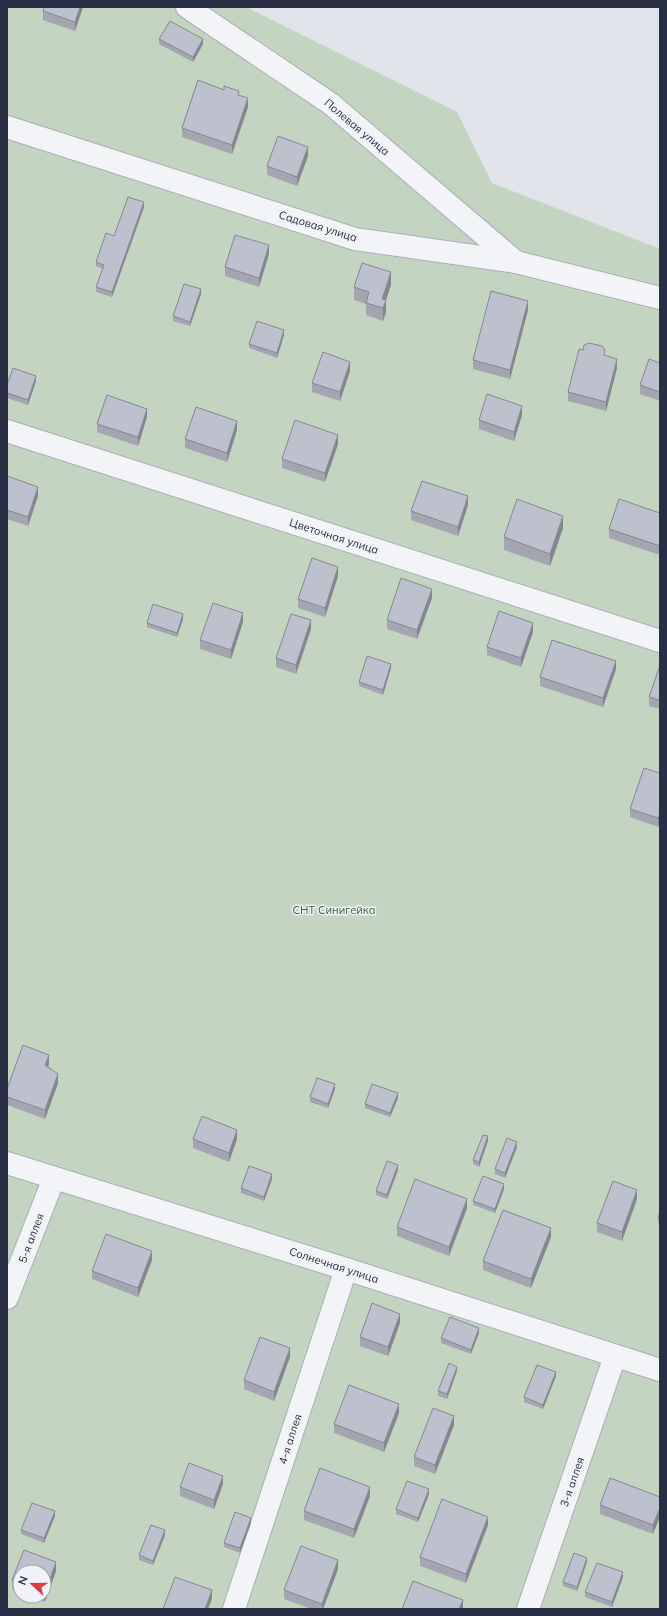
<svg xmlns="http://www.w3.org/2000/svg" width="667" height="1616" viewBox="0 0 667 1616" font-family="Mulish,sans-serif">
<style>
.green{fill:#c3d5c1;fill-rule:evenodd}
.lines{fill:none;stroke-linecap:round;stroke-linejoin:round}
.minor-casing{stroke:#a9adb8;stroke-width:24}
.minor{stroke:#f3f4f8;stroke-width:22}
.wall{fill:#a3a6b0}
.shaded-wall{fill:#848790}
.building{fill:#bdc1cd;stroke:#848790}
.labels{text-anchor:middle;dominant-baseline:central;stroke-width:3;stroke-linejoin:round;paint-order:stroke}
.street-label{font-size:11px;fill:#282e43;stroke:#f0f2f7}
.park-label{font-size:11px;fill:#366034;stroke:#f0f2f7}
</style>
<rect width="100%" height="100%" fill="#e0e3ea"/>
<path class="green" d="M7,7H246L457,112L492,183L660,249V1609H7ZM20,1572H44V1596H20Z"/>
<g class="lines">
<defs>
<g id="minor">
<path d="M187,7L331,104L516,262"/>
<path d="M7,127L355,239L516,262L660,298"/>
<path d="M7,431L660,641"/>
<path d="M7,1163L346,1269L660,1370"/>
<path d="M7,1298L54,1178"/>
<path d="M234,1609L346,1269"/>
<path d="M528,1609L615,1356"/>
</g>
</defs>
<use href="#minor" class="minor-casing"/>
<use href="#minor" class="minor"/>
</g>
<g class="wall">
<path d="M83,7L75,31L43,20V11Z"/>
<path d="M159,39L203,44L193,62L159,44Z"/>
<path d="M239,95L248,107L232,154L182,137V128Z"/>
<path d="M308,156L297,186L267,175V166Z"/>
<path d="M144,207L112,297L96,292V287L103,269L96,266V262L114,236Z"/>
<path d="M269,254L259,287L225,276V267Z"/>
<path d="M391,285L386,300V312L383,321L366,315V304L354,300V287Z"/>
<path d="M201,294L190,326L173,321V316Z"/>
<path d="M528,310L510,379L473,369V360Z"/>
<path d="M284,335L277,358L249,348V344Z"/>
<path d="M605,356L617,368L606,411L568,401V392Z"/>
<path d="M660,363V401L640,394V385Z"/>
<path d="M350,371L340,401L312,392V383Z"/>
<path d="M36,381L28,405L7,398V385Z"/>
<path d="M522,415L514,441L479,429V420Z"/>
<path d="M147,417L138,446L97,432V424Z"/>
<path d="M237,430L227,462L185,448V439Z"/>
<path d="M338,444L325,482L282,468V459Z"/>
<path d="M7,476L38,496L28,526L7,519Z"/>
<path d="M468,505L458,536L411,520V511Z"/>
<path d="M660,513V555L609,538V529Z"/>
<path d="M563,528L550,566L504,550V537Z"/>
<path d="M338,576L325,617L298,608V599Z"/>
<path d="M432,598L417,639L387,629V620Z"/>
<path d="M183,619L177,637L147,627V623Z"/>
<path d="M243,622L231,659L200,649V640Z"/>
<path d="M311,629L296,674L276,667V658Z"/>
<path d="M533,632L521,667L487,655V647Z"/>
<path d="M391,668L383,695L359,686V682Z"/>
<path d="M660,668V709L649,706V697Z"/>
<path d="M616,669L603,707L540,686V677Z"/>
<path d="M660,773V822L658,827L630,817V809Z"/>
<path d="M49,1064L48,1067L58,1083L45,1119L7,1105V1089Z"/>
<path d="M335,1089L328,1108L310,1102V1097Z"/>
<path d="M398,1098L390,1117L365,1108V1104Z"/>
<path d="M193,1139H237L229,1162L193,1148Z"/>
<path d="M488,1141L479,1167L473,1164V1160Z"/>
<path d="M517,1147L505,1178L495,1174V1169Z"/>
<path d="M398,1170L387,1199L376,1195V1191Z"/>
<path d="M272,1179L264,1201L241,1193V1188Z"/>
<path d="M504,1189L495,1213L473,1205V1201Z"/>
<path d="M637,1199L622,1241L597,1232V1223Z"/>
<path d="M467,1208L449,1256L397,1236V1227Z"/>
<path d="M660,1212V1223H658V1218Z"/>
<path d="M551,1237L531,1288L483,1270V1261Z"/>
<path d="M152,1260L138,1297L92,1279V1271Z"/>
<path d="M400,1323L388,1356L360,1346V1337Z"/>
<path d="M479,1333L471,1354L441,1343V1338Z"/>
<path d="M290,1357L274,1401L244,1389V1380Z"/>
<path d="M457,1371L447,1399L438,1396V1391Z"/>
<path d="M556,1376L543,1409L524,1402V1397Z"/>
<path d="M399,1413L384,1452L334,1433V1424Z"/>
<path d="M454,1425L435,1474L414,1466V1457Z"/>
<path d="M223,1484L214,1509L180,1496V1487Z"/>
<path d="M429,1494L418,1522L396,1514V1509Z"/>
<path d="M370,1496L354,1538L304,1520V1511Z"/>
<path d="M660,1497L653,1534L600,1514V1505Z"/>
<path d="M55,1516L44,1543L21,1534V1530Z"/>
<path d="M251,1523L240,1553L224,1547V1543Z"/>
<path d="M488,1525L466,1583L420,1566V1557Z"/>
<path d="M165,1535L153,1565L139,1560V1555Z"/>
<path d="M24,1550L56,1562V1571L45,1602L30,1596H44V1572H20V1592L12,1589V1580Z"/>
<path d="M587,1562L577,1591L563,1586V1582Z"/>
<path d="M338,1569L323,1609H312L284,1599V1590Z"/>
<path d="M623,1577L612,1607L585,1597V1592Z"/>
</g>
<g class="shaded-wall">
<path d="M80,7H83L75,31V22Z"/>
<path d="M203,39V44L193,62V57Z"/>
<path d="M248,98V107L232,154V145Z"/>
<path d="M308,147V156L297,186V177Z"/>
<path d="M144,202V207L112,297V292Z"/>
<path d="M269,245V254L259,287V278Z"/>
<path d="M391,272V285L386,300V312L383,321V308L382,299Z"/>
<path d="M201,289V294L190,326V322Z"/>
<path d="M528,301V310L510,379V370Z"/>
<path d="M284,330V335L277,358V353Z"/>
<path d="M617,359V368L606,411V402Z"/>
<path d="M350,362V371L340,401V392Z"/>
<path d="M36,376V381L28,405V400Z"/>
<path d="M522,406V415L514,441V432Z"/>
<path d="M147,409V417L138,446V437Z"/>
<path d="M237,421V430L227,462V453Z"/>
<path d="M338,435V444L325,482V473Z"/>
<path d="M38,487V496L28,526V517Z"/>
<path d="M468,496V505L458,536V527Z"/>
<path d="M563,516V528L550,566V554Z"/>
<path d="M338,567V576L325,617V608Z"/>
<path d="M432,589V598L417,639V630Z"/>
<path d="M243,613V622L231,659V650Z"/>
<path d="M183,614V619L177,637V633Z"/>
<path d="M311,620V629L296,674V665Z"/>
<path d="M533,623V632L521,667V658Z"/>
<path d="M616,661V669L603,707V698Z"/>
<path d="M391,664V668L383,695V690Z"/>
<path d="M660,813V822L658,827V818Z"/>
<path d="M49,1055V1064L45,1074V1065Z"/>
<path d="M58,1074V1083L45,1119V1110Z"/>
<path d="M335,1084V1089L328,1108V1104Z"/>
<path d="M398,1093V1098L390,1117V1113Z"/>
<path d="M237,1130V1139L229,1162V1153Z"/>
<path d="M488,1136V1141L479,1167V1162Z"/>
<path d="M517,1142V1147L505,1178V1173Z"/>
<path d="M398,1165V1170L387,1199V1195Z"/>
<path d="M272,1174V1179L264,1201V1197Z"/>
<path d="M504,1184V1189L495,1213V1209Z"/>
<path d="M637,1190V1199L622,1241V1232Z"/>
<path d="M467,1199V1208L449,1256V1247Z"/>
<path d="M551,1228V1237L531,1288V1279Z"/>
<path d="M152,1251V1260L138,1297V1288Z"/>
<path d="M400,1314V1323L388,1356V1347Z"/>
<path d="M479,1328V1333L471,1354V1350Z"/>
<path d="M290,1348V1357L274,1401V1392Z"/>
<path d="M457,1367V1371L447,1399V1394Z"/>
<path d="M556,1372V1376L543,1409V1405Z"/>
<path d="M399,1404V1413L384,1452V1443Z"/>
<path d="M454,1416V1425L435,1474V1465Z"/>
<path d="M223,1476V1484L214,1509V1500Z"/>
<path d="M370,1487V1496L354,1538V1529Z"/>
<path d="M429,1489V1494L418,1522V1518Z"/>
<path d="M660,1508V1517L653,1534V1525Z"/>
<path d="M55,1511V1516L44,1543V1538Z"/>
<path d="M488,1517V1525L466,1583V1574Z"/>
<path d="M251,1518V1523L240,1553V1548Z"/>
<path d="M165,1530V1535L153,1565V1561Z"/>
<path d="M587,1558V1562L577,1591V1587Z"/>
<path d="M338,1560V1569L323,1609H322V1604Z"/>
<path d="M56,1562V1571L45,1602V1593Z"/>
<path d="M623,1572V1577L612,1607V1602Z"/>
<path d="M212,1590V1599L208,1609H205Z"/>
<path d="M463,1600V1609H459Z"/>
</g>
<g class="building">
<path d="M44,7H80L75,22L43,11Z"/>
<path d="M170,21L203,39L193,57L159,39Z"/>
<path d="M198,80L224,90V86L239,91L238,95L248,98L232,145L182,128Z"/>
<path d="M278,136L308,147L297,177L267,166Z"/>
<path d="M128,197L144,202L112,292L96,287L104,265L96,262L106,233L114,236Z"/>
<path d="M235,235L269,245L259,278L225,267Z"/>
<path d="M362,263L391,272L382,299L386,300L383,308L366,303L369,292L354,287Z"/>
<path d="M184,284L201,289L190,322L173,316Z"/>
<path d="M491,291L528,301L510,370L473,360Z"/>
<path d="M257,321L284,330L277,353L249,344Z"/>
<path d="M589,343L602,346L605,350L604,355L617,359L606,402L568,392L579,349L583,350L584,345Z"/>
<path d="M323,352L350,362L340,392L312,383Z"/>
<path d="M649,359L660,363V392L640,385Z"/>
<path d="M13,368L36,376L28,400L7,393V385Z"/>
<path d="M487,394L522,406L514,432L479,420Z"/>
<path d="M107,395L147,409L138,437L97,424Z"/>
<path d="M196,407L237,421L227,453L185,439Z"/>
<path d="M295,420L338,435L325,473L282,459Z"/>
<path d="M7,476L38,487L28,517L7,510Z"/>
<path d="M422,481L468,496L458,527L411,511Z"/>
<path d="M517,499L563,516L550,554L504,537Z"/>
<path d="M619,499L660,513V546L609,529Z"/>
<path d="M312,558L338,567L325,608L298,599Z"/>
<path d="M401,578L432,589L417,630L387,620Z"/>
<path d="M213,603L243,613L231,650L200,640Z"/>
<path d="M153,604L183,614L177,633L147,623Z"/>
<path d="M499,611L533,623L521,658L487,647Z"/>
<path d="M291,614L311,620L296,665L276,658Z"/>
<path d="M552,640L616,661L603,698L540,677Z"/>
<path d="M367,656L391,664L383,690L359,682Z"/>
<path d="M659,668H660V700L649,697Z"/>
<path d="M644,768L660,773V813L658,818L630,809Z"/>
<path d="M23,1045L49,1055L45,1065L58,1074L45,1110L7,1097V1089Z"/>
<path d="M317,1078L335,1084L328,1104L310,1097Z"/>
<path d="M372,1084L398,1093L390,1113L365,1104Z"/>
<path d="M202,1116L237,1130L229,1153L193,1139Z"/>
<path d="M483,1135L488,1136L479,1162L473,1160Z"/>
<path d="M507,1138L517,1142L505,1173L495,1169Z"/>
<path d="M387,1161L398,1165L387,1195L376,1191Z"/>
<path d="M249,1166L272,1174L264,1197L241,1188Z"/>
<path d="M483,1176L504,1184L495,1209L473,1201Z"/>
<path d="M415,1179L467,1199L449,1247L397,1227Z"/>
<path d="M613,1181L637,1190L622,1232L597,1223Z"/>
<path d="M503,1210L551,1228L531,1279L483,1261Z"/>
<path d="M660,1212V1219L658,1218Z"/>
<path d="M106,1234L152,1251L138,1288L92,1271Z"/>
<path d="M372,1303L400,1314L388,1347L360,1337Z"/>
<path d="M450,1317L479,1328L471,1350L441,1338Z"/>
<path d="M260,1337L290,1348L274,1392L244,1380Z"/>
<path d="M449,1363L457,1367L447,1394L438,1391Z"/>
<path d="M537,1365L556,1372L543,1405L524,1397Z"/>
<path d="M349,1385L399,1404L384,1443L334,1424Z"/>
<path d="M433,1408L454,1416L435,1465L414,1457Z"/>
<path d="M189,1463L223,1476L214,1500L180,1487Z"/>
<path d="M320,1468L370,1487L354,1529L304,1511Z"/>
<path d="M610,1478L660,1497V1508L653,1525L600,1505Z"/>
<path d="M407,1481L429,1489L418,1518L396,1509Z"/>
<path d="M442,1499L488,1517L466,1574L420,1557Z"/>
<path d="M32,1503L55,1511L44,1538L21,1530Z"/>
<path d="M235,1512L251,1518L240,1548L224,1543Z"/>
<path d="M151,1525L165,1530L153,1561L139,1555Z"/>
<path d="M301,1546L338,1560L322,1604L284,1590Z"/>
<path d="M24,1550L56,1562L45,1593L44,1592V1572H20V1583L12,1580Z"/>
<path d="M574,1553L587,1558L577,1587L563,1582Z"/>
<path d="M597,1563L623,1572L612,1602L585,1592Z"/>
<path d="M175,1577L212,1590L205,1609H163Z"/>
<path d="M413,1581L463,1600L459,1609H402Z"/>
</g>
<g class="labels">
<g class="street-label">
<text transform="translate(357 127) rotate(40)">Полевая улица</text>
<text transform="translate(318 226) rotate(17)">Садовая улица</text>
<text transform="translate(334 536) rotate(18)">Цветочная улица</text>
<text transform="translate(31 1238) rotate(-69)">5-я аллея</text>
<text transform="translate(334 1265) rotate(18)">Солнечная улица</text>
<text transform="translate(290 1439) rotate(-72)">4-я аллея</text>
<text transform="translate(572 1482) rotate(-71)">3-я аллея</text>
</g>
<g class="park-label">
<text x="334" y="910">СНТ Синигейка</text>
</g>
</g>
<rect width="667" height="1616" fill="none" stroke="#282e43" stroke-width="16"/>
<g transform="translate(32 1584) rotate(291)"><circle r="19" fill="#f0f2f7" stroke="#a0a4af"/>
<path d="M0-3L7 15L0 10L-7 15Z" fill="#d83d3f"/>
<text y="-6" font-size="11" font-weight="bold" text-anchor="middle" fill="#282e43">N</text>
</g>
</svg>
